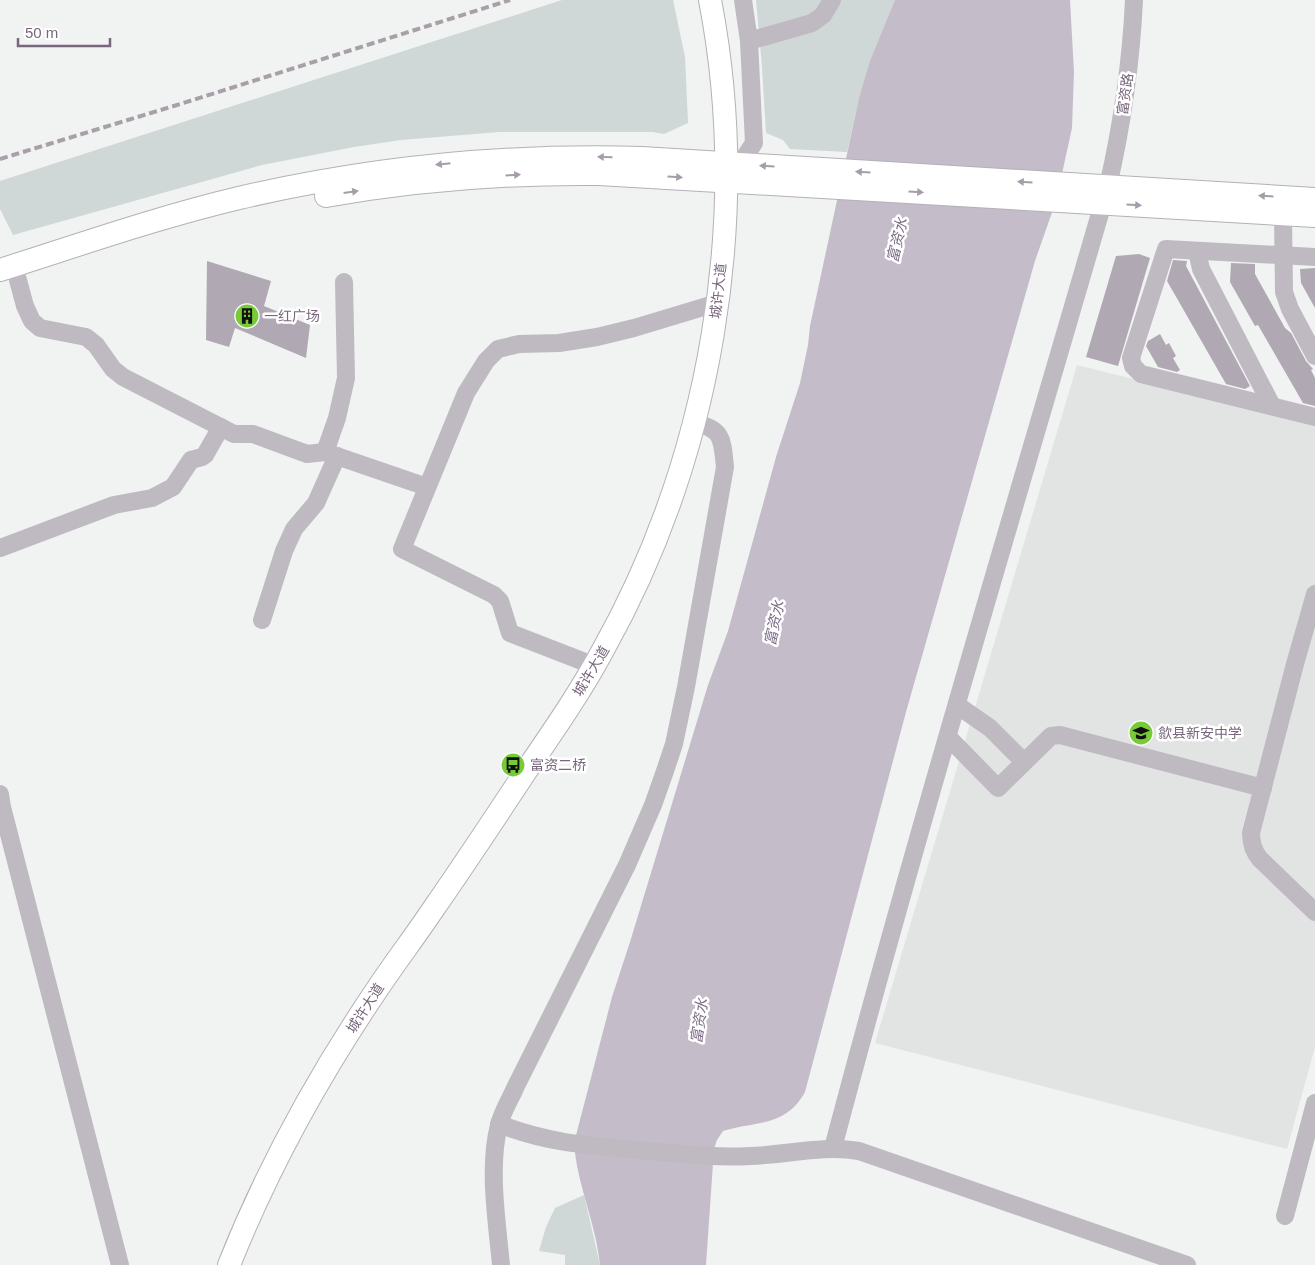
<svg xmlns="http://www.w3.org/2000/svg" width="1315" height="1265" viewBox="0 0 1315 1265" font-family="Helvetica,'Noto Sans SC',sans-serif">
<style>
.built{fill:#e2e4e3}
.green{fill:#cfd7d7}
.water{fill:#c4bdc9}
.building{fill:#b0a8b3}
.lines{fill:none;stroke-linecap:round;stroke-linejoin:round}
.major-casing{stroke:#b5b0b7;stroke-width:24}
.minor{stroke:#bfbac1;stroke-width:18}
.major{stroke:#fff;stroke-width:22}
.rail{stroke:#a7a0a9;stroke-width:4;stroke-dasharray:8 4;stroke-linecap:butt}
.oneway{fill:#a79caa}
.labels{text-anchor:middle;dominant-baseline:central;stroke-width:5;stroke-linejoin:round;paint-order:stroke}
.street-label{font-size:14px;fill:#78667d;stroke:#fff}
.poi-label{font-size:14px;fill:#78667d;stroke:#fff;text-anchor:start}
.water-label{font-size:15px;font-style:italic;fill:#7c6c88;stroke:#fff}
</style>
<rect width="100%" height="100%" fill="#f0f3f1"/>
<path class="built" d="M1077,365L1315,424V1047L1287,1149L875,1043Z"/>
<g class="green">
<path d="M562,0H673L685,57L688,123L664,134L653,132H499L401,140L354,147L262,165L13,235L0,209V181Z"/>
<path d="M756,0H895L859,98L847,152L790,149L783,140L766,133L762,67Z"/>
<path d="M584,1195L600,1265H565V1255L539,1251L546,1227L555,1208Z"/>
</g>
<path class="water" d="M895,0H1070L1074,72L1072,128L1056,201L1035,261L906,712L805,1092C786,1127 756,1121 723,1131L717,1140L714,1149L706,1265H600C596,1223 577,1185 574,1143L612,997L630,942L708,685L728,631L776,457L800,383L808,345L810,326L859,98L870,61Z"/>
<g class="building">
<path d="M1139,254L1150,258L1118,366L1086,357L1116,256Z"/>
<path d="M1173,260L1187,261L1186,266L1250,386L1245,389L1226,384L1167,281Z"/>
<path d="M207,261L271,281L264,306L310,325L306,358L235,328L229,347L206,340Z"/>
<path d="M1231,263L1255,264V274L1285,328L1291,333L1306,361L1313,369L1311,370L1315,378V406L1303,403L1258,325L1255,326L1230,282Z"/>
<path d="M1315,268V308L1301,283L1300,269Z"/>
<path d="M1160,334L1166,345L1169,343L1176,356L1173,358L1180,370L1177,372L1158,367L1146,346L1148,341Z"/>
</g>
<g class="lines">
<defs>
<g id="major">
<path d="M326,196C416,180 507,173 599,174L1315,216"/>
<path d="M0,270C79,245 159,217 239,198C372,167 506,154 642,158L1315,199"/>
<path d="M229,1265C268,1167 319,1075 378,988C396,961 416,935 434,908C466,862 497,815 528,768C554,730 581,691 603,650C711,457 752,218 710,0"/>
</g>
</defs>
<use href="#major" class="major-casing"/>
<g class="minor">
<path d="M749,41L812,23L823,15L832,0"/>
<path d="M740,164L754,143L749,41L743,0"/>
<path d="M1283,214L1284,292L1290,309L1315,356"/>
<path d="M1197,251L1201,269L1272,406"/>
<path d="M1315,257L1166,249L1131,358L1133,366L1141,374L1315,417"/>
<path d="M18,280L25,306L32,321L40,328L86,337L96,345L113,369L123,377L234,434H253L307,454L325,452L427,487"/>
<path d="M325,452L337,418L346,378L344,282"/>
<path d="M0,548L114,505L152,498L173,487L191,460L202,457L205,455L221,427"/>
<path d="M1315,594L1295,664L1251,833C1251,843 1253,851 1260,859L1315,912"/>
<path d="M262,620L284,551L294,529L316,503L337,456"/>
<path d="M595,666L510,633L500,601L494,595L402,549L466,393L486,361L498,349L519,344L559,343L597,337L634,328L717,303"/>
<path d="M957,705L990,728L1024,762"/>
<path d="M948,737L998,788L1051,736L1060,735L1263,788"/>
<path d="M0,794L2,807L120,1265"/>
<path d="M499,1124C549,1144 595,1146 648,1151C682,1154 716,1158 750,1156C787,1155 822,1145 859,1151L1187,1265"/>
<path d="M833,1148C918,826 1015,507 1108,186C1122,125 1131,63 1134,0"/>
<path d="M1285,1216L1315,1103"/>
<path d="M501,1265C497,1222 488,1167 499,1125C502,1112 511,1098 516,1086L627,865L653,805L665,771L674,744L686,687L725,467C722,441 724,429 695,423"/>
</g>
<use href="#major" class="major"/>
<path class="rail" d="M0,159L177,105L510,0"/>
</g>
<defs><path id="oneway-solid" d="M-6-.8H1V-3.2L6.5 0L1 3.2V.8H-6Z" transform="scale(1.25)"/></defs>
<g class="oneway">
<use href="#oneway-solid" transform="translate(605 157) rotate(-178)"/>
<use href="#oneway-solid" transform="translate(443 164) rotate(174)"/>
<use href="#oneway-solid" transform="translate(767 166) rotate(-176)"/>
<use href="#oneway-solid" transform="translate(863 172) rotate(-177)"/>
<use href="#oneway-solid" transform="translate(513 175) rotate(-3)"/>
<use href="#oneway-solid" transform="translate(675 177) rotate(3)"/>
<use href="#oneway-solid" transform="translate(1025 182) rotate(-177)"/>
<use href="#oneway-solid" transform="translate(351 192) rotate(-8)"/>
<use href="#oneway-solid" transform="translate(916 192) rotate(3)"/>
<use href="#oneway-solid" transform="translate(1266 196) rotate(-177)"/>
<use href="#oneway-solid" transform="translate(1134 205) rotate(3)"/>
</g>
<defs>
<symbol id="building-disc" viewBox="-11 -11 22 22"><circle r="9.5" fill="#78cb38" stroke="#fff"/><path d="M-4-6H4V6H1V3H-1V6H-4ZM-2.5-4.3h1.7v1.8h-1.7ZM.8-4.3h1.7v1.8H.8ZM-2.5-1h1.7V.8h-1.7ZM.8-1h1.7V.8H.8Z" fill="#111"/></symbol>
<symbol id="school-disc" viewBox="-11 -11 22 22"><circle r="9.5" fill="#78cb38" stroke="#fff"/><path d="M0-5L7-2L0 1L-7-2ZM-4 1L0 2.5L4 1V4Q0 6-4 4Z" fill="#111"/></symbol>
<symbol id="bus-disc" viewBox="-11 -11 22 22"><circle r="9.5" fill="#78cb38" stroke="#fff"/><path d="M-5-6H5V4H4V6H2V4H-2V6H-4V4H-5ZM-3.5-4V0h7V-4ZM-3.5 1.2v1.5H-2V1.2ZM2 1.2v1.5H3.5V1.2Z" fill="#111"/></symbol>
</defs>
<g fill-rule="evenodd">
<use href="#building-disc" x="233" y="302" width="28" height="28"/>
<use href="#school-disc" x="1127" y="719" width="28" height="28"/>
<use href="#bus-disc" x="499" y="751" width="28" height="28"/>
</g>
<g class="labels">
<g class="street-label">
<text transform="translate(1125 94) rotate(-82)">富资路</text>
<text transform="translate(718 291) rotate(-84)">城许大道</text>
<text transform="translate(591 671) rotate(-59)">城许大道</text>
<text transform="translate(365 1008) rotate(-57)">城许大道</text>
</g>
<g class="poi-label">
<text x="264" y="316">一红广场</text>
<text x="1158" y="733">歙县新安中学</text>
<text x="530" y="765">富资二桥</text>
</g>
<g class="water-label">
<text transform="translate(897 240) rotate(-77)">富资水</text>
<text transform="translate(774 623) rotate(-78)">富资水</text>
<text transform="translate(699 1021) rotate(-82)">富资水</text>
</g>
</g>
<path d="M18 38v8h92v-8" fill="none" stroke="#78667d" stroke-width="2.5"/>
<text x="25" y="38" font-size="15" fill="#78667d" stroke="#ffffff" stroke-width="4" paint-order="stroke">50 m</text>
</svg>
